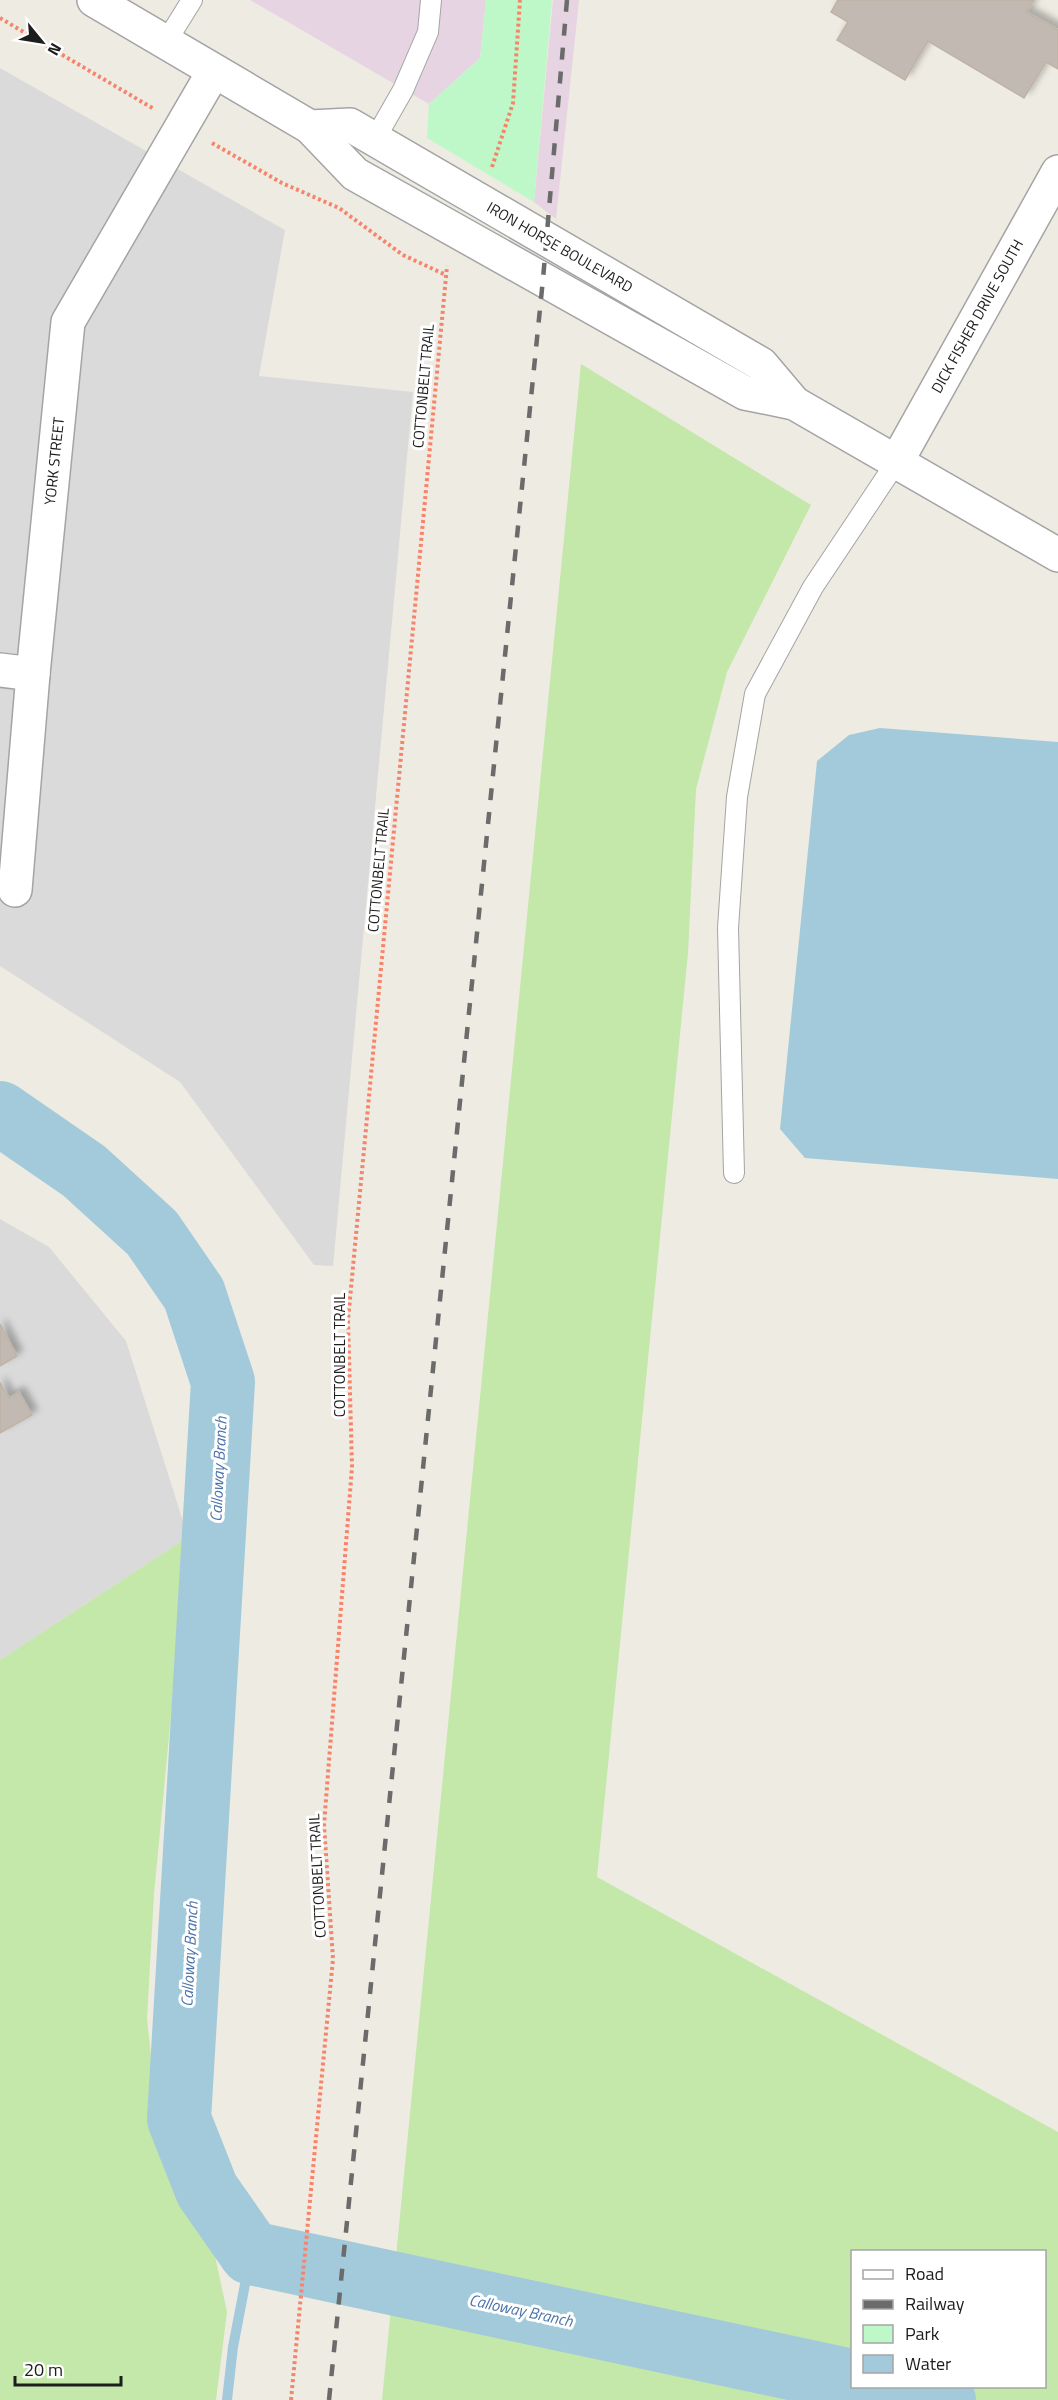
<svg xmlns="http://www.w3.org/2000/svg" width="1058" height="2400" viewBox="0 0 1058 2400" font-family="'Titillium Web',sans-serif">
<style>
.residential{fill:#dbdada}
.industrial{fill:#e7d4e2}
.grass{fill:#c3e8a9;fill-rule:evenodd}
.park{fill:#bff8c8}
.water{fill:#a3cadb}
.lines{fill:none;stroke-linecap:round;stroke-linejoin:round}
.stream{stroke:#a3cadb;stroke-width:10}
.river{stroke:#a3cadb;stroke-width:64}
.building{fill:#c2bab2;stroke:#bfb3a5;stroke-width:1.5;filter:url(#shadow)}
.service-casing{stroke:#a4a4a4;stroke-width:22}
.minor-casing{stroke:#a4a4a4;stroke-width:36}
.tertiary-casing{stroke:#a4a4a4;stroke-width:36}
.path{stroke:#f7846a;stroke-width:4;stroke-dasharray:3 3;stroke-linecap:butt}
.service{stroke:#fff;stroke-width:20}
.minor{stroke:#fff;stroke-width:33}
.tertiary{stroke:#fff;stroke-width:33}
.rail{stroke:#6b6b6b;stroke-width:4.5;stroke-dasharray:12 12;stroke-linecap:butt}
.labels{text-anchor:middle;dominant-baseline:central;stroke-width:6;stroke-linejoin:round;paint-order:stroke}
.street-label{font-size:15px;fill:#1d1d1d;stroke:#fff}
.water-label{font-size:16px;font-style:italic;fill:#4b73aa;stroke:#fff}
</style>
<defs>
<filter id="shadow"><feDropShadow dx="5.5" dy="-5.5" stdDeviation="3" flood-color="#0004"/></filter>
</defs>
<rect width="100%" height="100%" fill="#eeebe2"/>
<g class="residential">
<path d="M0,68L285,230L259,376L413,392L333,1266L314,1265L180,1082L0,966Z"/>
<path d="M0,1219L49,1247L126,1341L188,1537L0,1660Z"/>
</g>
<g class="industrial">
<path d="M250,0H486L480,58L429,104Z"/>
<path d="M553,0H579L556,219L534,202Z"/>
</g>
<g class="grass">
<path d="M581,364L811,505L727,672L696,789L688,953L597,1877L1058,2132V2400H382ZM852,2252H1044V2386H852Z"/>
<path d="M188,1537L154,1894L147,2018L160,2142L214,2251L227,2312L216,2400H0V1660Z"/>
</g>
<path class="park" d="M486,0H552L534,202L427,138L429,104L480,58Z"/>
<path class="water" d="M880,728L1058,742V1179L805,1158L780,1129L817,761L849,735Z"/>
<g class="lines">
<path class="stream" d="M227,2400L233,2347L251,2253"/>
<g class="river">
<path d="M0,1113L84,1171L152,1233L194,1294L223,1382L179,2119L207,2190L251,2253L852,2381"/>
<path d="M880,2386L944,2400"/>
</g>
</g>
<g class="building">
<path d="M838,0H1034L1026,12L1058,30V69L1046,62L1024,98L928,41L905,80L837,40L848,22L831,12Z"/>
<path d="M0,1324L17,1356L0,1366Z"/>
<path d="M0,1383L9,1398L19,1392L32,1415L0,1433Z"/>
</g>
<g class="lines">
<defs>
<g id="service">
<path d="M166,42L192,0"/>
<path d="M375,139L403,90L428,32L431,0"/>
<path d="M734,1173L728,928L737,797L755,694L813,587L897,461"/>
</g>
<g id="minor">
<path d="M897,461L1058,172"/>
<path d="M0,670L33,674"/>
<path d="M15,890L33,674L68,322L214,71"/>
</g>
<g id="tertiary">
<path d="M94,0L310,127L355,174L745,393L794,403L1058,555"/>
<path d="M310,127L350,125L761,364L794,403"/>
</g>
</defs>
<use href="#service" class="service-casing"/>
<use href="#minor" class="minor-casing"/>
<use href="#tertiary" class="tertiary-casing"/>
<g class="path">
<path d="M0,18L154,109"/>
<path d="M212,143L282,183L339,208L403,255L446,275"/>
<path d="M492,167L513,103L520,0"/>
<path d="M291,2400L333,1959L324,1825L352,1467L348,1320L447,266"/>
</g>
<use href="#service" class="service"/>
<use href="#minor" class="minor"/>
<use href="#tertiary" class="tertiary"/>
<path class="rail" d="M329,2400L543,279L567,0"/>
</g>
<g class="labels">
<g class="street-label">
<text transform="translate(560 247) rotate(30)">IRON HORSE BOULEVARD</text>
<text transform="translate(977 316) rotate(-61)">DICK FISHER DRIVE SOUTH</text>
<text transform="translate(423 386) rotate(-85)">COTTONBELT TRAIL</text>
<text transform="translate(54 461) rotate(-84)">YORK STREET</text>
<text transform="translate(378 870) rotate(-85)">COTTONBELT TRAIL</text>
<text transform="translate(339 1355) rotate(-90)">COTTONBELT TRAIL</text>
<text transform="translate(317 1876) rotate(-93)">COTTONBELT TRAIL</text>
</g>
<g class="water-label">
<text transform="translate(218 1469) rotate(-87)">Calloway Branch</text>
<text transform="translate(189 1954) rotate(-87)">Calloway Branch</text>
<text transform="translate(521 2310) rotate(12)">Calloway Branch</text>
</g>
</g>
<rect x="851" y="2250" width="195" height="138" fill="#ffffff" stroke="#a5a5a5" stroke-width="1.5"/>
<rect x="863" y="2270" width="30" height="9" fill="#ffffff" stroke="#a5a5a5" stroke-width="1.5"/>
<text x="905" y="2280" font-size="18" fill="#1d1d1d">Road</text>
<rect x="863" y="2300" width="30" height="9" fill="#6b6b6b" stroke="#a5a5a5" stroke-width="1.5"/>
<text x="905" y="2310" font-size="18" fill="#1d1d1d">Railway</text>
<rect x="863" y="2325" width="30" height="18" fill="#bff8c8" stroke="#a5a5a5" stroke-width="1.5"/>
<text x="905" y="2340" font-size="18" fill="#1d1d1d">Park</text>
<rect x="863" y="2355" width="30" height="18" fill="#a3cadb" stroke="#a5a5a5" stroke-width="1.5"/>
<text x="905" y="2370" font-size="18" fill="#1d1d1d">Water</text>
<g transform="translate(42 42) rotate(120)" stroke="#ffffff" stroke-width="4.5" paint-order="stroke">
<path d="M0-4.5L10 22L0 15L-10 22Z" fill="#1d1d1d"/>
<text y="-9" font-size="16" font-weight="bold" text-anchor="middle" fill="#1d1d1d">N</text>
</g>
<path d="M15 2376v9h106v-9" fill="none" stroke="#1d1d1d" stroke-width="3"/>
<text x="24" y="2376" font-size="18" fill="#1d1d1d" stroke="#ffffff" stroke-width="4.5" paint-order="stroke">20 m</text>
</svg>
